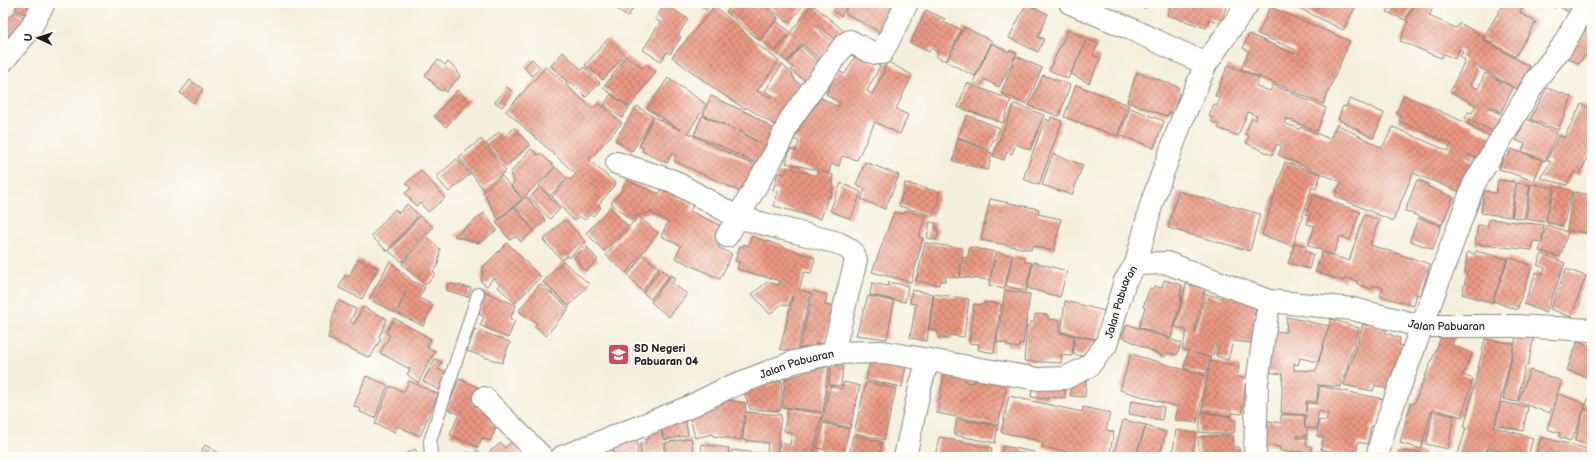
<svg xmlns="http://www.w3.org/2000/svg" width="1595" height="460" viewBox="0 0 1595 460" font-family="'Balsamiq Sans',sans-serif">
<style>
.building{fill:url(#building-cross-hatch);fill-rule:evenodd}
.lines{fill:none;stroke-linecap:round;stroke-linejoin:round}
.service-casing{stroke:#88867c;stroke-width:14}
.minor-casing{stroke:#88867c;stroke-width:24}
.tertiary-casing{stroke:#88867c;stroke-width:24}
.service{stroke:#fff;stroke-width:12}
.minor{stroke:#fff;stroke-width:22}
.tertiary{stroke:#fff;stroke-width:22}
.labels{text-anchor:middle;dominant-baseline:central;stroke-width:3;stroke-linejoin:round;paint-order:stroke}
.street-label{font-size:11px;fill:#1c1c1c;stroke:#fdfcf7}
.poi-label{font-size:11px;font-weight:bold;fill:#1c1c1c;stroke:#fdfcf7;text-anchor:start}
</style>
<defs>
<pattern id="building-cross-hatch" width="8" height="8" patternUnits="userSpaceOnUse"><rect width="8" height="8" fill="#ea9782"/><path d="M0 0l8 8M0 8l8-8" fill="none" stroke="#bd7a6a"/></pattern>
</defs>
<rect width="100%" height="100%" fill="#fdfcf7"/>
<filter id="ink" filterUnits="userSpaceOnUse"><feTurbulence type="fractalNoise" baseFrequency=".025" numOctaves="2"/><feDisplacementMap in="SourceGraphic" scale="8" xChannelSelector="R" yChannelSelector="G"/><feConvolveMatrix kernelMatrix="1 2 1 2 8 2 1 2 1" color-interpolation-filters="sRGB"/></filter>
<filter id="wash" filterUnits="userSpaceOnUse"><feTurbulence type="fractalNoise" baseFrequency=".012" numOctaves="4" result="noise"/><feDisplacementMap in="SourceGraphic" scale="16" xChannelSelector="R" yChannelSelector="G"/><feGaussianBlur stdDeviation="0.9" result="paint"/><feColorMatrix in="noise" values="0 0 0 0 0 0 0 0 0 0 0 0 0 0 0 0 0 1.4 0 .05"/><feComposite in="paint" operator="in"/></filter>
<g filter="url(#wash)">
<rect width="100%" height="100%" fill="#f4f0dd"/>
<g id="blocks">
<g class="building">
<path d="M18,3H41L35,18L15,10Z"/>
<path d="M609,3H637L627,17Z"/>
<path d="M701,3H711L706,10L700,5Z"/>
<path d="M734,3H752L756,6L758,3H761L778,18L759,40L726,12Z"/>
<path d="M763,3H805L789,23Z"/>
<path d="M839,3H849L841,16L833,11Z"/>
<path d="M850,3H894L899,6L883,34L845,13Z"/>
<path d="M1134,3H1148L1146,8Z"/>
<path d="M1171,3H1225L1224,6L1226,7L1221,23L1209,19L1206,28L1167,15Z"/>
<path d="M1302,3H1355L1357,4L1343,30L1299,8Z"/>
<path d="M1381,3H1414L1405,20L1387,12L1389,8Z"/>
<path d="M1416,3H1435L1429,16L1456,28L1460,23L1484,37L1482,39L1530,67L1517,89L1473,64L1472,67L1478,70L1470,85L1478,89L1485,73L1513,88L1501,112L1490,106L1489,108L1505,116L1497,133L1465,118L1468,112L1472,113L1476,105L1450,92L1465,60L1460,57L1463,52L1459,49L1455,59L1444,54L1441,58L1400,41L1408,22L1406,21Z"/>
<path d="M1504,3H1514L1522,8L1520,13L1536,22L1515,57L1483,38Z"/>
<path d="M1547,3H1583L1574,16L1557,5L1555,8Z"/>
<path d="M665,4L688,19L678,35L681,37L670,54L667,52L661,61L643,50L660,22L655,19Z"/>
<path d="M812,4L845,32L837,41L818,25L816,27L836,45L822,61L802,44L787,62L776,52L791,34L796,37L790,33Z"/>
<path d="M1026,4L1048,14L1038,37L1044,39L1038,52L1009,38Z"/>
<path d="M715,6L758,45L779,61L757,91L772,98L773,96L765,91L782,65L793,74L792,76L795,79L794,80L809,90L783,130L746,107L745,109L716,90L672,57Z"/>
<path d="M1270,7L1350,41L1323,104L1241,69L1249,51L1243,48L1249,34L1294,54L1296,50L1258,34Z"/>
<path d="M926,10L945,19L943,22L961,30L946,61L936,57L938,52L930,48L929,52L910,43Z"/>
<path d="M15,12L31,21L11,41L3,30V22Z"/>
<path d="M1592,17V59L1585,55L1579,64L1566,57L1590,23H1589Z"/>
<path d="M776,21L789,31V33L775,51L761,40Z"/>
<path d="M964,27L992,41L975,76L947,62Z"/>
<path d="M1068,30L1087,39L1068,79L1049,70Z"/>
<path d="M608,39L625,55L603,80L585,65Z"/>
<path d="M1087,39L1098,44L1093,55L1101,58L1089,83L1071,74Z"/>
<path d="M992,43L1009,52L1010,50L1017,53L999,87L984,79L981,86L973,82Z"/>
<path d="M801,46L823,65L809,84L791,70L793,67L788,63Z"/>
<path d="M563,52L582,70L584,67L600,83L586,97L571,82L569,84L551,66Z"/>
<path d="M857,53L880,66L867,91L872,94L885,71L883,70L888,62L912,75L896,109L908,115L900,134L875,122L857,160L842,156L839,166L831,164L829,173L822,171L833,175L831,182L834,183L830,197H828L821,219L774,206L778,191L773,190L778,173L785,174L787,167L816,176L818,170L786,163L790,149L796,151L799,141L794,139L808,115L821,98L838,107L840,103L826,94L838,71L845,74Z"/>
<path d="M626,56L643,68L646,64L656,71L630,107L603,88Z"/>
<path d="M1016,56L1042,68L1027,104L1001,93Z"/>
<path d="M532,59L540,67L532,76L524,67Z"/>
<path d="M438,60L445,65L448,62L458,71L456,72L460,76L446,92L443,89L441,91L425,75Z"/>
<path d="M1228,65L1259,78L1256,86L1270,91L1273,85L1326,108L1317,131L1286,118L1284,123L1300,129L1301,127L1330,139L1337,124L1382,148L1393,127L1448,151L1451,144L1399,121L1401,116L1396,113L1404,95L1473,126L1472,128L1494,138L1479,159L1468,154L1466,159L1478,164L1465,194L1413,173L1393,221L1335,196L1341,182L1278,155L1282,146L1277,144L1272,155L1246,143L1249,136L1245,134L1252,118L1256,120L1257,116L1248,112L1238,136L1218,128L1219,125L1211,121L1213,118L1209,116L1214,104L1217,106L1220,98L1215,96Z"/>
<path d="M546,67L593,109L599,103L622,123L589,160L616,184L598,205L601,208L593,216L591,214L584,220L580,216L574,221L552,197L568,178L570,180L576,174L506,111Z"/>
<path d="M1137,72L1179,87L1177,93H1179L1173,113L1169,112L1167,116L1127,102Z"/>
<path d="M1043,75L1070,85L1059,116L1029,106Z"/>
<path d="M668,78L706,104L688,133L755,166L743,193L674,161L676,155L672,153L667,163L642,151L643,147L639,146L653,118L632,151L615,140L637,106L653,117L681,130L647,108Z"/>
<path d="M190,80L203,89L194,103L180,93Z"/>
<path d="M967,83L1011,100L1003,123L958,107Z"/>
<path d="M1076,85L1129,105L1117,136L1064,117Z"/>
<path d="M507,87L513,92L502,107L495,102Z"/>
<path d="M1547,88L1572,97L1558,130L1530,119Z"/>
<path d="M457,90L469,101L446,127L434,116Z"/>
<path d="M611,94L629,108L622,118L604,105Z"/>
<path d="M711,96L752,115L778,132L758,165L725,148L694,135L702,116L734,129L703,115ZM739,131L744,133L761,144Z"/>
<path d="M1350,99L1384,113L1373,138L1338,119L1343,106L1346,107Z"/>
<path d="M1014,104L1044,115L1030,150L1016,144L1012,154L1007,152L1004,160L993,156Z"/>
<path d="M1581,104L1592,109V149L1579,175L1574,172L1567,185L1540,178L1551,162L1547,160L1559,135L1564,138Z"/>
<path d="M1130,108L1164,121L1154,148L1119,135Z"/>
<path d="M967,115L1000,128L995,140H993L989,150L958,137Z"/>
<path d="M1051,117L1062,121L1039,185L1023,179L1045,119L1050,121Z"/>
<path d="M1526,119L1557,133L1545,161L1522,151L1525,144L1516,140Z"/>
<path d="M514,128L530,145L506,166L486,144L499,132L504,138Z"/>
<path d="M958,138L992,153L988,170L953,161Z"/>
<path d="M481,139L506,171L483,189L459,157Z"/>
<path d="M531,149L538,155L540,153L555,167L523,198L511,186L514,182L510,173Z"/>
<path d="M1511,149L1542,160L1534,181L1499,169L1504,155L1508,157Z"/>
<path d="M1053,154L1083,165L1072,195L1042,185Z"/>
<path d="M457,159L470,174L449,192L436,177Z"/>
<path d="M865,162L899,175L885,209L861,199L865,189L856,185Z"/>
<path d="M1285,162L1321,174L1316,189L1312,187L1293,246L1262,235Z"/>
<path d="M555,167L567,178L550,196L539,186Z"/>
<path d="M421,170L445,198L428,212L420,203L416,206L405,193L411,188L406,183Z"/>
<path d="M502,176L522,199L498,219L483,192Z"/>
<path d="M626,180L659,194L662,189L693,205L690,211L723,227L716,241L720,243L718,247L732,254L720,279L675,258L681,246L661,236L668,222L650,212L638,216L658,233L626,273L606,255L638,216L635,215L631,220L611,203L621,192Z"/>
<path d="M1417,180L1428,184L1427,186L1453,197L1442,225L1405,211Z"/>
<path d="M1498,180L1515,182L1511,217L1481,213L1484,191L1496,193Z"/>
<path d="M841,183L861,192L851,219L830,211Z"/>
<path d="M905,183L940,192L933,216L899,206Z"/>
<path d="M1517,183L1530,185L1524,219L1512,217Z"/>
<path d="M1531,184L1555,188V186L1572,191L1563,226L1546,222L1554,189L1544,222L1526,219Z"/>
<path d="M540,187L560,209L550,219L530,197Z"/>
<path d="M1178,191L1260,214L1250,251L1168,228Z"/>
<path d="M1573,192L1592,195V234L1567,230Z"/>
<path d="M1313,195L1360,212L1350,240L1340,236L1333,255L1308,245L1315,226L1307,224L1310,216L1306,215Z"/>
<path d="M527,197L546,221L534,230L515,206Z"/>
<path d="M990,199L1039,209L1038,214L1061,219L1054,251L1032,246L1031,250L981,240Z"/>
<path d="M407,204L419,215L387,251L371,236L395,209L399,213Z"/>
<path d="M514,207L534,231L521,242L516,236L510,240L496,222Z"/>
<path d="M610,208L628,226L604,251L586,233Z"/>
<path d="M905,211L925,216L919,237L923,238L911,282L872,272L894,212L904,214Z"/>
<path d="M484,213L497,230L479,243L454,236Z"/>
<path d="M1364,215L1379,220L1370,245L1430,264L1421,295L1417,294L1414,306L1380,296L1383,288L1373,285L1372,289L1357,284L1358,281L1345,278L1344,281L1315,272L1322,252L1349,261Z"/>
<path d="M420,216L433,227L402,262L389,251Z"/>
<path d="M1418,218L1441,226L1433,249L1410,241Z"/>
<path d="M1489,219L1544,225L1542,242L1533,241L1532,250L1475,244L1478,225L1488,226Z"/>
<path d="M565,220L586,242L569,258L567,256L562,260L543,240Z"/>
<path d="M930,222L936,223L935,228H938L937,240L927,238Z"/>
<path d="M1547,225L1568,232L1560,257L1539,251Z"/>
<path d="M752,236L815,258L811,273L804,272L799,290L811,293L796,353L780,349L793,296H792L789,306L782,304L770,314L752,294L767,282L779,285L780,281L737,269L739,262L735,261L740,246L743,247L744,244L748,246Z"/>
<path d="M427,237L440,249L438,265L433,271L436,274L425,285L402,264Z"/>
<path d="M507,243L541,277L515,303L498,287L500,284L493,278L487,286L481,282L483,267Z"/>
<path d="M925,243L963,248L959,278L946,276L945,281H940L939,285L916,281Z"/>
<path d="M1295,243L1306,246L1305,251L1313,254L1309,269L1288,263Z"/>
<path d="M586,246L598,260L585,271L574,258Z"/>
<path d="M970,247L995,252L990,280L960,277L963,257L967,258Z"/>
<path d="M1476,251L1507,259L1492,303L1462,294L1467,274L1465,273L1467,252L1474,254Z"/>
<path d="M997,252L1012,256L1004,289L989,285Z"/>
<path d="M1542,254L1565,263L1546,313L1524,304L1536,272L1543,275L1545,268L1537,265Z"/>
<path d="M643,255L659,268L642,291L628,275Z"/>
<path d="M1013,255L1025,257L1024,261L1032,263L1026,291L1006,286Z"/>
<path d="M1509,257L1532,266L1517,310L1493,301Z"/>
<path d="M358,259L378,268L362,299L339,288L345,275L349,277Z"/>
<path d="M390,261L412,281L425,287L419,298L433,305L423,326L397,313L407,291L395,313L369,299Z"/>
<path d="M563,261L589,284L569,306L543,282Z"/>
<path d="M1034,262L1067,271L1060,297L1027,288Z"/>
<path d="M661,269L669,276L651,299L643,293Z"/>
<path d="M1566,269L1586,276L1571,317L1550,309Z"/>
<path d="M671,275L676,278L672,283L687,294L669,317L651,302Z"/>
<path d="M1164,280L1182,285L1180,296H1182L1171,338L1139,327L1145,307H1143L1150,288L1153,289L1154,286L1162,288Z"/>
<path d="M889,282L908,286L905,302L870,295L872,283L888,286Z"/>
<path d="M448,283L471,288L468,297L446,290Z"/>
<path d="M540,284L569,308L546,336L535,326L537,323L520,312V309Z"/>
<path d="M1186,284L1205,289L1194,331H1196L1206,294L1222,298L1223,295L1257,304L1254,315L1258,316L1251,343L1233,341L1228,360L1216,356L1218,345H1216L1213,355L1211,354L1210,357L1195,353L1211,358L1206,374L1184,368L1188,351L1182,349L1187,330L1175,327Z"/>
<path d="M912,290L933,294L927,341L910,338L916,304L910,303Z"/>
<path d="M1005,290L1030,294L1023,344L1020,343L1019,348L1007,346V343L997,342Z"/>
<path d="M483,291L516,305L510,319L515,321L508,338L480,325L484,317L479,314Z"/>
<path d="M813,291L827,295L825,305L833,307L824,345L816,343L814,348L799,350Z"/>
<path d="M934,294L969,299L964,337L949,335V339L938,338V331L929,329Z"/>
<path d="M868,296L894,301L887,339L856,335Z"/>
<path d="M339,301L356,309L350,322L354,324L363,307L387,319L379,337L381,339L370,358L328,338L336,304Z"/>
<path d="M1065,301L1105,311L1096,339L1061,332Z"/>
<path d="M984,302L1001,304L994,353L978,350L979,344L969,343L974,304L984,305Z"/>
<path d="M1035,314L1048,315V319L1060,320L1059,333L1074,336L1072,356L1061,355V363L1024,361L1027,326H1030V322H1034Z"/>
<path d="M1287,317L1329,326L1318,362L1300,358L1298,365L1294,363V370L1315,371L1317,368L1331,319L1359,328L1341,387L1318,385L1317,402L1306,401V412L1307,403L1317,404L1320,386L1383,399L1374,427L1371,426L1367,444L1358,442L1356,457H1305V454L1335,453L1321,449L1323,437L1317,436L1319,420L1326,421L1328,413L1318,411L1317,429L1307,428V436H1297V438H1307L1306,446H1311V452L1280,451V447L1260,444L1263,420L1281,423V415H1304L1305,428L1306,415L1281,413L1283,374L1267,372L1272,331L1286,332Z"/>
<path d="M394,318L431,339L427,347L435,351L418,383L407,374L410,369L380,353L390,335L386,333Z"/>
<path d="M1370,323L1385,329L1386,333L1400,338L1399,345L1403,346L1387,389L1375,385L1373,391L1344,385L1363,324L1369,326Z"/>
<path d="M1127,324L1181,343L1177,355L1168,353L1165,357L1122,337Z"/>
<path d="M475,329L510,342L502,363L467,351Z"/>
<path d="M1444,330L1456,335L1452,345L1472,353L1463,375L1473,379L1462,417L1434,409L1431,412L1421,449L1400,443L1411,403L1414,404Z"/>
<path d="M1517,332L1534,336L1528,366H1525L1517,402L1503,399Z"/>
<path d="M1075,335L1095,340L1082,356L1073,354Z"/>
<path d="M1485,339L1514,344L1494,427L1533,438L1528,457H1520L1487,447L1484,457H1468L1458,454L1466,428H1464Z"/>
<path d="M1578,341L1592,346V379L1567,370Z"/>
<path d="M1131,354L1206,376L1197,423L1175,420L1178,407L1120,390Z"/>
<path d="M871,355L907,361L902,387L866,380Z"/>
<path d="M435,359L442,362L438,369L447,374L439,390L423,381Z"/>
<path d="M1210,361L1239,366L1237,377L1246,378L1242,414L1232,413L1231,416L1202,411Z"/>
<path d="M829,366L823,412L782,407L785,379Z"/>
<path d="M831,366H843L841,386L829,385Z"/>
<path d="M945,370L967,375L965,382L974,383L975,377L1007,383L998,425L937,413Z"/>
<path d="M1530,370L1562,381L1550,413L1518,402Z"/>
<path d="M366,376L388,385L375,418L360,412L361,409L354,406Z"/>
<path d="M459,379L478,387L471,404L494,414L490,422L497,425L490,441L482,438L478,447L450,435L459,414L447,409Z"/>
<path d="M409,381L438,394L420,436L397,426L395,432L375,424L390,386L404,392Z"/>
<path d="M782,381L780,411L750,409L744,392Z"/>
<path d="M1086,381L1085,397L1070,396L1071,384Z"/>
<path d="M844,382L860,386L850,428L822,421L830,386L842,389Z"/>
<path d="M866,382L896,389L884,440L854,433Z"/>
<path d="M1033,384L1066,385L1065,398L1048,397V399L1031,397Z"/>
<path d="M1592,387V410L1585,408Z"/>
<path d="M1559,394L1586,404L1575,433H1574L1570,441L1559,437L1560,433L1547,429Z"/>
<path d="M1009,396L1082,412L1083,407L1110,413L1106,430L1114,432L1109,457H1070L1071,453L1042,447L1043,442L1001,432Z"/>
<path d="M728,400L746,403L745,412L781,415L777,454L767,452L768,443L743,440L745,415L741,440L713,436V434L695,438L689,413L706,405Z"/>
<path d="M1131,401L1164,407L1162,420L1129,414Z"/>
<path d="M1501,402L1528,407L1523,431L1496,425Z"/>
<path d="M788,408L822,414L813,457L778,456L780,443L790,445L792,433L784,431Z"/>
<path d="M1584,410L1592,412V446L1575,441Z"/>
<path d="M1433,411L1454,416L1448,449L1426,444Z"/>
<path d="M1201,412L1231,417V420L1236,421L1234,433L1222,434L1199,432Z"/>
<path d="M685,419L688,435L664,440L661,427Z"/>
<path d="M957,419L998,426L995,443L954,435Z"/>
<path d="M1123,420L1146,425L1135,457H1113Z"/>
<path d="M823,423L849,429L843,454L817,448Z"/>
<path d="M1146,426L1166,432L1159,457H1136Z"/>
<path d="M661,430L665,457H641L640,444L646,443L645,439H649L648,432Z"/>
<path d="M1176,430L1196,433L1192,457H1172Z"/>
<path d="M853,435L882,442L879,457H849Z"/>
<path d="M1233,435L1234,447H1239L1240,457H1199L1198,437Z"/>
<path d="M518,437L527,448L515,457H493L489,452L501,443L505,448Z"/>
<path d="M939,437L992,448L991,457H935Z"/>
<path d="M1541,437L1592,450V457H1535Z"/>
<path d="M637,438L638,457H614L613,445Z"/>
<path d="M691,438L695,457H667L665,443Z"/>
<path d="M701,444L729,448L728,457H703Z"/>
<path d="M205,445L219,453L217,457H198Z"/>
<path d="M1003,446L1034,452L1033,457H1001Z"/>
<path d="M415,449L419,457H399Z"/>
<path d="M1488,449L1514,457H1485Z"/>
<path d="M478,450L482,457H459L469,452L471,454Z"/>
<path d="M732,450L766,454V457H731Z"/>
<path d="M1398,451L1425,453L1424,457H1398Z"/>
<rect x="592" y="454" width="14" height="3"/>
<rect x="1277" y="454" width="14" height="3"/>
<path d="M1431,454H1439L1447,457H1430Z"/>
</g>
</g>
</g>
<g filter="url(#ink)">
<use href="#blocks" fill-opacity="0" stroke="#88867c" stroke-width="1"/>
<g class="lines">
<defs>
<path id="service" d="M431,457L430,441L478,294"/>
<g id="minor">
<path d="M1070,3L1131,29L1206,64"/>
<path d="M3,61L30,29L44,3"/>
<path d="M617,163L673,181L737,217L838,243C848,248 853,250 856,260L833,353"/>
<path d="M727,236L775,153L790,120L844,45L850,41C860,46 871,55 882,53L907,3"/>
<path d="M1136,264L1152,202L1182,120L1206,64L1248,3"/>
<path d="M484,398L542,457"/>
<path d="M905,457L920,387L928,360"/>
<path d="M1255,457L1257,383L1269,301"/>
<path d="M1377,457L1385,427L1474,184L1538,77L1562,47L1587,3"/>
</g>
<g id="tertiary">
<path id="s1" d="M562,457L687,408L727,388L794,362L833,353L883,352L1038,379L1065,378L1088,367L1106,345L1125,281L1136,264L1167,263L1269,301L1353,309L1421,326H1514L1592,330"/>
</g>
</defs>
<use href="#service" class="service-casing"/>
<use href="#minor" class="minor-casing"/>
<use href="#tertiary" class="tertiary-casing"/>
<use href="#service" class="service"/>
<use href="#minor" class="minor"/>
<use href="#tertiary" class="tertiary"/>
</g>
</g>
<defs>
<symbol id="school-square" viewBox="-11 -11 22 22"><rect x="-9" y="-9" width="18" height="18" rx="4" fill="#d1495b" stroke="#fdfcf7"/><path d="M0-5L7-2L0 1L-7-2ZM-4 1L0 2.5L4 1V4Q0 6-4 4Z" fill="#fff"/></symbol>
</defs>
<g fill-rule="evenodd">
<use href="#school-square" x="606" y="342" width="25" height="25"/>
</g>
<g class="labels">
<g class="street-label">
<text stroke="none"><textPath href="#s1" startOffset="625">Jalan Pabuaran</textPath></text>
<text stroke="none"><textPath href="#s1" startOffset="986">Jalan Pabuaran</textPath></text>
<text stroke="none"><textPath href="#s1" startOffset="253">Jalan Pabuaran</textPath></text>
</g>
<g class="poi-label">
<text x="634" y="348">SD Negeri<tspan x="634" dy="13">Pabuaran 04</tspan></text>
</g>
</g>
<rect width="1595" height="460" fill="none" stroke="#fdfcf7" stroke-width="16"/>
<g transform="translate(38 38) rotate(273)" stroke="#fdfcf7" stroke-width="3" paint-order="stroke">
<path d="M0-3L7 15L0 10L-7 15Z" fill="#1c1c1c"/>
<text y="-6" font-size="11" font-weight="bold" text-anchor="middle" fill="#1c1c1c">U</text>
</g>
</svg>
